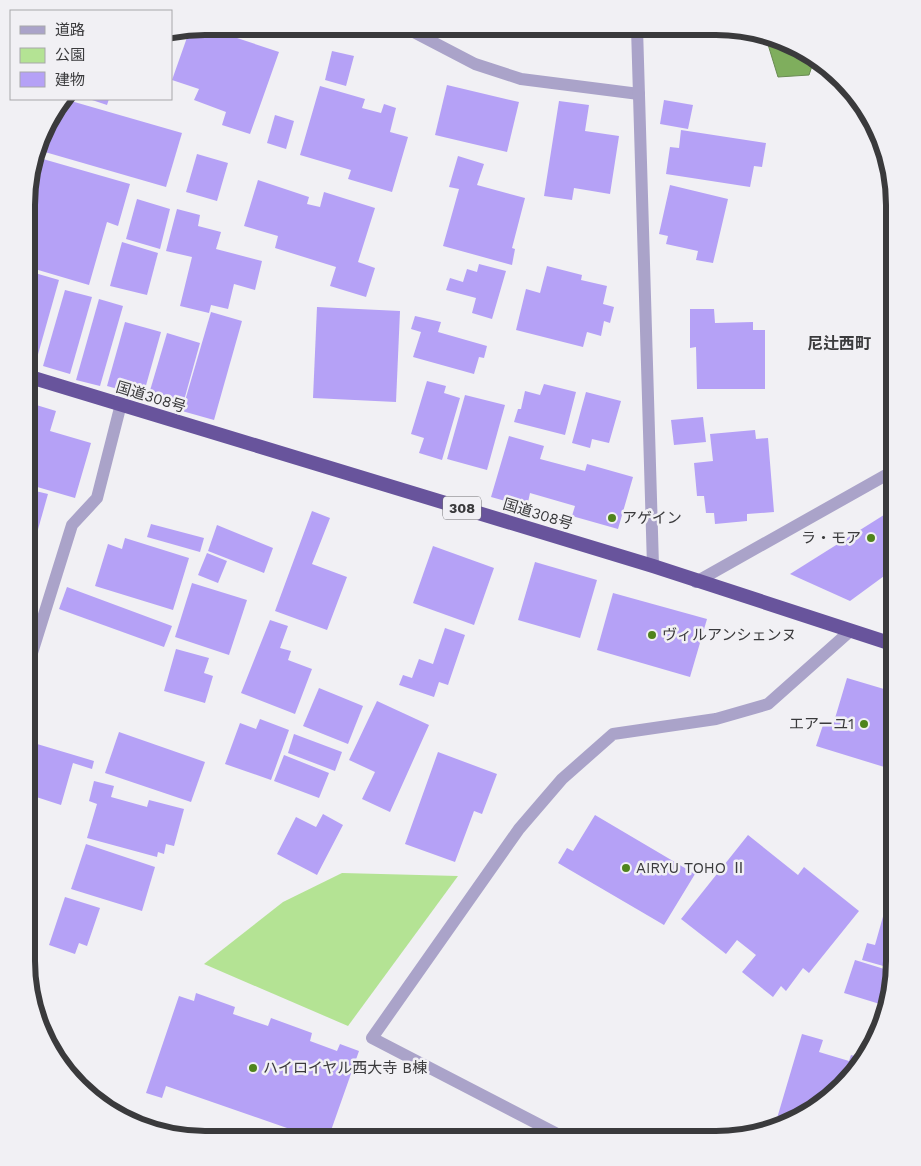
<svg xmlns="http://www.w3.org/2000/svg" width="921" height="1166" viewBox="0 0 921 1166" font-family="'Work Sans','Noto Sans JP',sans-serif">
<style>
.green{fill:#b4e394}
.water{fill:#7fae5d;stroke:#6a8b53}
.building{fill:#b5a1f6}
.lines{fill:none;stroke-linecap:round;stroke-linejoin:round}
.service{stroke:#aaa3c9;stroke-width:12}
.minor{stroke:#aaa3c9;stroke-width:12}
.trunk{stroke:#68549c;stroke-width:14}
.poi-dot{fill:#4f841c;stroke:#f1f0f4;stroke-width:2}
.labels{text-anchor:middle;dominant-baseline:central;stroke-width:5;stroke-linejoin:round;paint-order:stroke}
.shield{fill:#f1f0f4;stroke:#717173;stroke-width:1}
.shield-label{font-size:14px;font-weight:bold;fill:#3a3a3c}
.street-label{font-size:15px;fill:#3a3a3c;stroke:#f1f0f4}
.poi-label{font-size:15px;fill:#3a3a3c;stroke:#f1f0f4;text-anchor:start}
.neighbourhood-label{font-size:16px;font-weight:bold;fill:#3a3a3c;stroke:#f1f0f4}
.rim{fill:none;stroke:#3a3a3c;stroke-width:6}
</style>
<rect width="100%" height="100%" fill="#f1f0f4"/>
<path class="green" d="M342,873L458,876L348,1026L204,964L283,902Z"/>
<path class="water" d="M766,38L807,53L812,66L809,75L778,77Z"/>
<g class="building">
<path d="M205,26H238L234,37L279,52L250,134L222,125L226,112L194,100L199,89L172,80L190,29Z"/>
<path d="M332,51L354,56L346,86L325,80Z"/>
<path d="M447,85L519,102L507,152L435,135Z"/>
<path d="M320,86L365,99L362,108L381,113L384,104L396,108L390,132L408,137L392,192L348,179L351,170L300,155Z"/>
<path d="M64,99L182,133L166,187L38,150L50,116Z"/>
<path d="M89,99H109L107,105Z"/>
<path d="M664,100L693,105L688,129L660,124Z"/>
<path d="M559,101L589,105L585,131L619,136L610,194L574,188L572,200L544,196Z"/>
<path d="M275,115L294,121L286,149L267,143Z"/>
<path d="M681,130L766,143L762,167L754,166L750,187L666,174L670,147L679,148Z"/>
<path d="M197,154L228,163L217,201L186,192Z"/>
<path d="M458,156L484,164L477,185L525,198L512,248L515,249L512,265L443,246L459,189L449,187Z"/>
<path d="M36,157L130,184L118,226L107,222L89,285L28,267V182Z"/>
<path d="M258,180L309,197L307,204L320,207L324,192L375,208L358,262L375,268L366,297L330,286L336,267L275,248L278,236L244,226Z"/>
<path d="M670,185L728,199L713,263L696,260L698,251L666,244L668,236L659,234Z"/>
<path d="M137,199L170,209L160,249L126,239Z"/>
<path d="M177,209L200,215L198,226L221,232L216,249L262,261L255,290L234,284L228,309L211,305L209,313L180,306L192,257L166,251Z"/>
<path d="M122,242L158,253L147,295L110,286Z"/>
<path d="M479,264L506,271L492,319L472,313L476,298L446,290L450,278L463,282L467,269L477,272Z"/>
<path d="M547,266L582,275L581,280L607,286L603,304L614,307L610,323L604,321L601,336L587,332L583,347L516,330L526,289L540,293Z"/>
<path d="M28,271L59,280L35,365L27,363Z"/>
<path d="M65,290L92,297L70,374L43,366Z"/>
<path d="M99,299L123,306L100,386L76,380Z"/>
<path d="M317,307L400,311L396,402L313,398Z"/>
<path d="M690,309H714L715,323L753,322V330H765V389H697L696,347L690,348Z"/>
<path d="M211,312L242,321L214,420L182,411Z"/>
<path d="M415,316L441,322L438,332L487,346L484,358L479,357L474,374L413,357L421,332L411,329Z"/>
<path d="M125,322L161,332L143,396L107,386Z"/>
<path d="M167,333L200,343L183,404L149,394Z"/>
<path d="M427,381L446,386L444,393L460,398L442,460L419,453L424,438L411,434Z"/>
<path d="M544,384L576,392L565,435L514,422L518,409H521L525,391L540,395Z"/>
<path d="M586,392L621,401L609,443L592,439L590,448L572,443Z"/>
<path d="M465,395L505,405L487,470L447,459Z"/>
<path d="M33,404L56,411L50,431L91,443L75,498L27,484V426Z"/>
<path d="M703,417L706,442L674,445L671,420Z"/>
<path d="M755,430L756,439L768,438L774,512L747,514V521L715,524L714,513H706L704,496H697L694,463L713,461L710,434Z"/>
<path d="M509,436L544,446L540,459L585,471L587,464L633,477L618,529L572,516L575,506L530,493L527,507L491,497Z"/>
<path d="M27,489L48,494L35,540L27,538Z"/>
<path d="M895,508V568L850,601L790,574Z"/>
<path d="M312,511L330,518L312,564L347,577L327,630L275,611Z"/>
<path d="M151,524L204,538L200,552L147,537Z"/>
<path d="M217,525L273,548L264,573L208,551Z"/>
<path d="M125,538L189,558L173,610L95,586L108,544L122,549Z"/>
<path d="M433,546L494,568L474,625L413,603Z"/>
<path d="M207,553L227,561L218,583L198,575Z"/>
<path d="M535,562L597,580L580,638L518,620Z"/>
<path d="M192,583L247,600L229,655L175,637Z"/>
<path d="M67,587L172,626L164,647L59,609Z"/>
<path d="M613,593L707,619L690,677L597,650Z"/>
<path d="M27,600L32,601L28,618H27Z"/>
<path d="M270,620L288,626L280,648L291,651L288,660L312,669L295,714L241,693Z"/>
<path d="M445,628L465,635L448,685L439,682L434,697L399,685L403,675L412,678L419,659L433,664Z"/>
<path d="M176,649L209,658L204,673L213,676L205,703L164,691Z"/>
<path d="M847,678L894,692V770L816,746L824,722L833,725Z"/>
<path d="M319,688L363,706L348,744L303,726Z"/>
<path d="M377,701L429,725L390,812L362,799L375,772L349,760Z"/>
<path d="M260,719L289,730L271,780L225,764L240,723L256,729Z"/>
<path d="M119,732L205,762L191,802L105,773Z"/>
<path d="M294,734L342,752L335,771L288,753Z"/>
<path d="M27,741L94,761L92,769L73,763L61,805L27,794Z"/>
<path d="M438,752L497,774L482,814L474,811L455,862L405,844Z"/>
<path d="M284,755L329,773L319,798L274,781Z"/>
<path d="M94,781L114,786L111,797L147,807L149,800L184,809L174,846L166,844L164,854L158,852L157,857L87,838L97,804L89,801Z"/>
<path d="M323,814L343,825L317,875L277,854L296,817L316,827Z"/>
<path d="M595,815L695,874L664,925L558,863L567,848L573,851Z"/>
<path d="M748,835L798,875L804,867L859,911L809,973L803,968L786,991L781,986L773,997L742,972L756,955L737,940L726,954L681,919Z"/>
<path d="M86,844L155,867L142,911L71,889Z"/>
<path d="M65,897L100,908L87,946L79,943L75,954L49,945Z"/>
<path d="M884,913L894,916V969L862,960L867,943L875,945Z"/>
<path d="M855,960L894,972L883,1005L844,993Z"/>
<path d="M196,993L235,1007L233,1014L268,1026L271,1018L312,1033L310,1041L337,1051L340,1044L359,1051L328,1139L322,1137V1139H283L287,1128L166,1086L162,1098L146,1093L179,996L194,1001Z"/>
<path d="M802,1034L823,1040L819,1052L849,1061L851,1055L865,1059L805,1116L775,1125Z"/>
</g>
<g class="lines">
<path class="service" d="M27,669L72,525L97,498L121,404"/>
<g class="minor">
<path d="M404,27L475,64L521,79L639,94"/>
<path d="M637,28L653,566"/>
<path d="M696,582L895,470"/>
<path d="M567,1139L372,1038L519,829L562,779L613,734L716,719L768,704L849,632"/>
</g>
<path class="trunk" d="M27,376L653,566L895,645"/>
</g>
<g class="poi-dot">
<circle cx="612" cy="518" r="5"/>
<circle cx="871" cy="538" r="5"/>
<circle cx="652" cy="635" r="5"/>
<circle cx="864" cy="724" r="5"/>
<circle cx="626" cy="868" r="5"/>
<circle cx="253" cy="1068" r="5"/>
</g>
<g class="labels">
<rect class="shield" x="443" y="496.5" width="38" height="23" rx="4"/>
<g class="shield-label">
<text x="462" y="508">308</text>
</g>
<g class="street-label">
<text transform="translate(151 397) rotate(17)">国道308号</text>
<text transform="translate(538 514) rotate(17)">国道308号</text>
</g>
<g class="poi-label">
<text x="622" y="518">アゲイン</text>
<text x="861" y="538" text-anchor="end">ラ・モア</text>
<text x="662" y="635">ヴィルアンシェンヌ</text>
<text x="854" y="724" text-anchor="end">エアーユ1</text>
<text x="636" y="868">AIRYU TOHO Ⅱ</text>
<text x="263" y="1068">ハイロイヤル西大寺 B棟</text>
</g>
<g class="neighbourhood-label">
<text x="839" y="343">尼辻西町</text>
</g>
</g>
<path d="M0 0H921V1166H0ZM205 35H716A170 170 0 0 1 886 205V961A170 170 0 0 1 716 1131H205A170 170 0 0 1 35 961V205A170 170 0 0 1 205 35Z" fill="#f1f0f4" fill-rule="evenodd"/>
<path class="rim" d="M205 35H716A170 170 0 0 1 886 205V961A170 170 0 0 1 716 1131H205A170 170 0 0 1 35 961V205A170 170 0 0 1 205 35Z"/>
<rect x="10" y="10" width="162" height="90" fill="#f1f0f4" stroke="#a8a7aa"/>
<rect x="20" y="26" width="25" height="8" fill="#aaa3c9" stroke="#a8a7aa"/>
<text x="55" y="35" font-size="15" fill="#3a3a3c">道路</text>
<rect x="20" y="48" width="25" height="15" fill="#b4e394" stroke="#a8a7aa"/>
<text x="55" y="60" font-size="15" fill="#3a3a3c">公園</text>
<rect x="20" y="72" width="25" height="15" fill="#b5a1f6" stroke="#a8a7aa"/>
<text x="55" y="85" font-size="15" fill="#3a3a3c">建物</text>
</svg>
